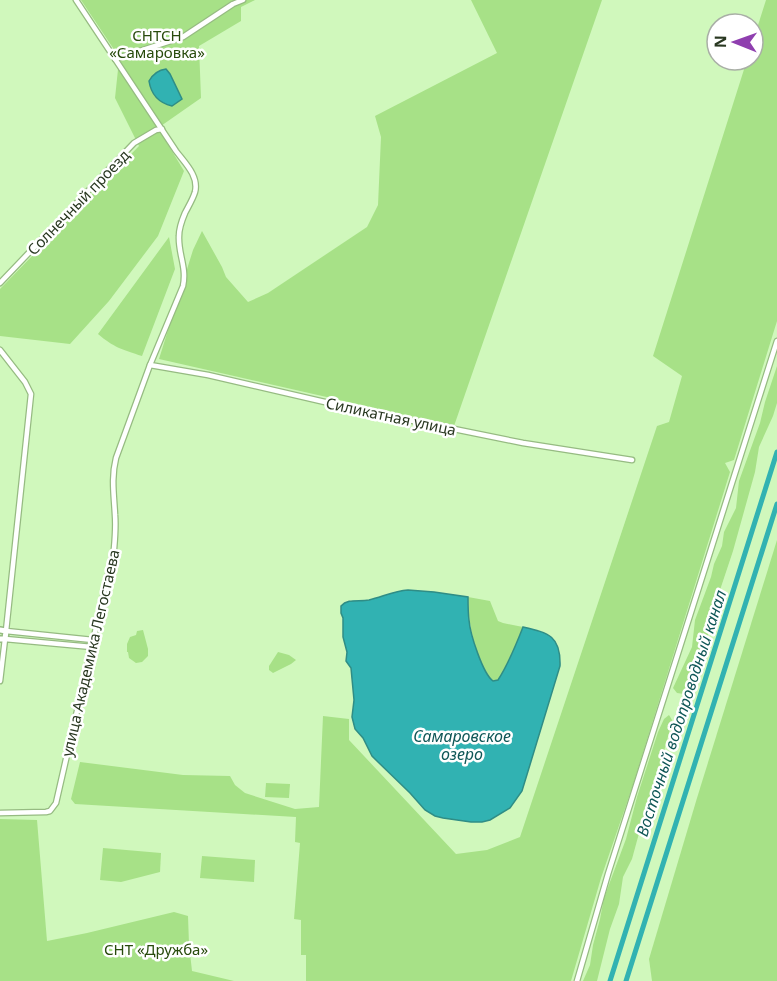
<svg xmlns="http://www.w3.org/2000/svg" width="777" height="981" viewBox="0 0 777 981" font-family="'Noto Sans',sans-serif">
<style>
.green{fill:#a7e187}
.water{fill:#31b2b2;stroke:#2f8d86;stroke-width:1.5}
.lines{fill:none;stroke-linecap:round;stroke-linejoin:round}
.canal{stroke:#31b2b2;stroke-width:5}
.minor-casing{stroke:#96bb82;stroke-width:7}
.tertiary-casing{stroke:#96bb82;stroke-width:8}
.minor{stroke:#fff;stroke-width:4.5}
.tertiary{stroke:#fff;stroke-width:5}
.labels{text-anchor:middle;dominant-baseline:central;stroke-width:5;stroke-linejoin:round;paint-order:stroke}
.park-label{font-size:15px;fill:#284b0c;stroke:#fff}
.street-label{font-size:15px;fill:#293821;stroke:#fff}
.water-label{font-size:16px;font-style:italic;fill:#0f5757;stroke:#fff}
</style>
<rect width="100%" height="100%" fill="#d0f8bc"/>
<g class="green">
<path d="M81,0H255L241,7V21L199,46L201,98L158,128L184,171L158,236L109,301L70,344L0,336V289L139,146L115,98L119,60L117,54Z"/>
<path d="M471,0H602L454,426L159,359L193,250L202,231L222,267L226,277L248,302L268,293L367,227L378,205L381,137L375,116L497,53Z"/>
<path d="M766,0H777V321L734,460L725,463L730,472L633,785L601,878L571,981H306V955H301V920L294,919L300,843L295,842L296,817L75,804L71,799L80,762L183,775L230,776L235,785L245,793L295,809L319,807L323,716L349,719V740L456,854L487,850L520,837L657,426L669,422L682,376L653,356L747,60H753V41Z"/>
<path d="M169,237L175,269L142,356C123,350 113,347 98,334Z"/>
<path d="M777,366V403L773,416L759,447L755,472L733,551L714,608L708,635L698,668L688,689L684,694L677,693L673,688L692,647L695,620L711,577L714,564L722,546L724,532L736,508L739,481L760,423L765,402Z"/>
<path d="M777,540V981H652L649,959L697,798Z"/>
<path d="M468,597L490,601L498,621L503,623L523,627C520,636 504,679 496,681C494,682 493,681 491,680C475,657 468,624 468,597Z"/>
<path d="M143,630L148,649V656L142,662L136,663L129,658L128,652H127V644L130,637L136,635L137,631Z"/>
<path d="M278,652L289,655L296,660L291,664L273,673L269,670V666Z"/>
<path d="M669,715L672,720L669,733L645,820L641,826L632,859L623,877L619,904L610,929L597,981H583L590,965L593,945L600,919L604,898L626,839L637,797L658,732L664,719Z"/>
<path d="M266,783L290,784L289,798L265,797Z"/>
<path d="M0,819L37,820L47,941L87,933L174,912L188,916L189,944L192,971L234,981H0Z"/>
<path d="M103,848L161,853L160,872L121,882L100,880Z"/>
<path d="M202,856L255,860L254,882L200,878Z"/>
</g>
<g class="water">
<path d="M166,69L170,74L182,99L172,106C159,103 151,94 149,81C153,74 158,70 166,69Z"/>
<path d="M408,590L434,592L468,597C468,604 468,613 469,620C470,634 483,674 493,681L498,680C509,663 516,645 523,627C549,633 561,636 560,666L522,791L510,808L490,820L482,822H471L443,818L435,816L425,810L410,793L378,762L372,756L363,738L355,729L352,717L354,700L351,668L346,661L347,652L343,637V618L341,613V606C348,598 359,602 369,600C382,597 394,591 408,590Z"/>
</g>
<g class="lines">
<g class="canal">
<path d="M610,981L777,452"/>
<path d="M626,981L777,504"/>
</g>
<defs>
<g id="minor">
<path d="M115,59L183,37L233,4L243,0"/>
<path d="M0,283L134,143L156,130L162,129"/>
<path d="M0,350L25,382L31,394L6,631L93,640"/>
<path d="M150,365L208,375L368,412L449,428L523,443L632,460"/>
<path d="M0,681L5,639L92,647"/>
<path d="M0,813L46,812L50,811L56,803L114,549C115,538 116,527 115,515C114,495 111,478 116,458L150,365L183,286C187,267 178,254 179,236C179,228 182,220 185,213C188,207 193,199 195,192C199,176 185,163 176,151L76,0"/>
<path d="M577,981L608,874L777,341"/>
</g>
<path id="tertiary" d="M0,630L6,631L5,639H0"/>
</defs>
<use href="#minor" class="minor-casing"/>
<use href="#tertiary" class="tertiary-casing"/>
<use href="#minor" class="minor"/>
<use href="#tertiary" class="tertiary"/>
</g>
<g class="labels">
<g class="park-label">
<text x="157" y="35">СНТСН<tspan x="157" dy="17">«Самаровка»</tspan></text>
<text x="156" y="949">СНТ «Дружба»</text>
</g>
<g class="street-label">
<text transform="translate(78 202) rotate(-46)">Солнечный проезд</text>
<text transform="translate(391 416) rotate(12)">Силикатная улица</text>
<text transform="translate(90 653) rotate(-77)">улица Академика Легостаева</text>
</g>
<g class="water-label">
<text transform="translate(681 713) rotate(-72)">Восточный водопроводный канал</text>
<text x="462" y="736">Самаровское<tspan x="462" dy="18">озеро</tspan></text>
</g>
</g>
<g transform="translate(735 42) rotate(271)"><circle r="28" fill="#ffffff" stroke="#a9afa6" stroke-width="1.5"/>
<path d="M0-4.5L10 22L0 15L-10 22Z" fill="#8f3faf"/>
<text y="-9" font-size="16" font-weight="bold" text-anchor="middle" fill="#293821">N</text>
</g>
</svg>
